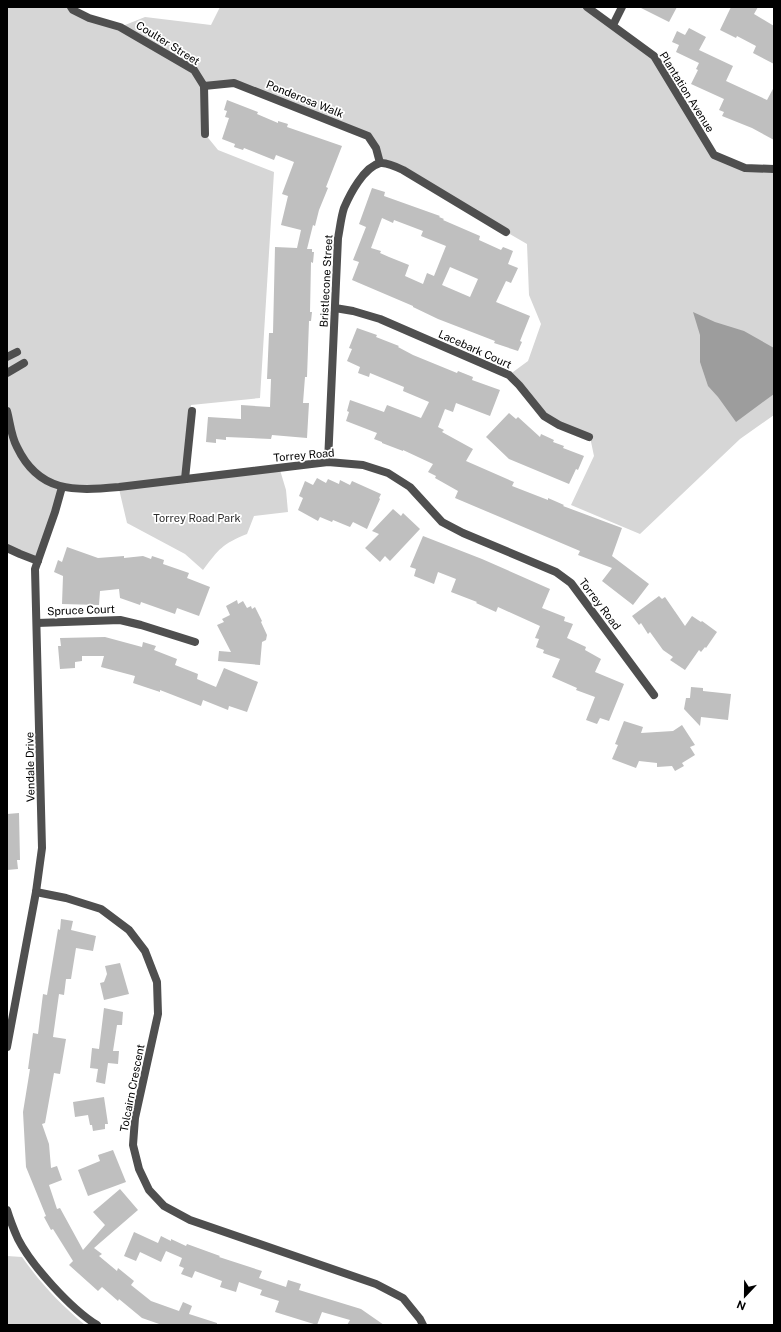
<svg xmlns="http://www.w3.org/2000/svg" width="781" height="1332" viewBox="0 0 781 1332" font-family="'Public Sans',sans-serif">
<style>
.green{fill:#d6d6d6}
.water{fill:#9d9d9d}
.building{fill:#bfbfbf;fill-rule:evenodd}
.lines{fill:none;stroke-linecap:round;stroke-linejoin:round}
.street{stroke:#4f4f4f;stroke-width:8}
.labels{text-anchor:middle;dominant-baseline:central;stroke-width:3.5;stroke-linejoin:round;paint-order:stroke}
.street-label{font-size:11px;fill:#000;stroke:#fff}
.park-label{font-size:11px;fill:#2d2d2d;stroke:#fff}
</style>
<rect width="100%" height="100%" fill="#fff"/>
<g class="green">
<path d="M7,7H71L120,27L145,17L211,25L220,7H587L654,56L714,155L745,168L774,169V415L740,439L640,534L571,505L594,456L590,437L544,416L509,375L528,361L541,324L529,295L527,244L390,164L380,163L368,136L234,83L204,86L205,134L218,150L274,172L260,398L191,405L185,479L119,487H62L38,561L7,548Z"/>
<path d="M280,470L286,490L288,512L254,516L247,534C222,544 219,549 203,570L185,554L127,523L119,489Z"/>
<path d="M7,1256L22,1257C42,1285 59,1303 85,1325H7Z"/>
</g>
<path class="water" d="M693,312L715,322L744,331L774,348V394L736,422L718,397L708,386L700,362V335Z"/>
<g class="building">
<path d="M639,7H677L669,22Z"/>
<path d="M731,7H758L754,14L774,26V64L753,53L756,46L737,36L736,38L720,30Z"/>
<path d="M689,28L706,37L699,50L733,66L726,81L767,100L774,87V140L752,128L722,116L724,112L719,110L724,99L691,84L698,70L696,69L699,63L676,52L679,45L672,42L677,31L685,35Z"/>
<path d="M227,100L258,112L257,114L278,123V121L288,124L287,127L342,146L326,187L328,188L319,210L315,226L313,225L307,249H312V252H314L313,263L311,262L310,312H312L311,321H309L307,377H305L303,403H309L307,438L272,435L271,439L226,437V440L216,439V443L206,442L208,417L241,419V405L270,407L271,379H267L269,333H273L275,247L297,248L301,230L281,225L288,196L282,194L294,162L276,155L274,160L244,148L243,150L234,147L235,144L222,139L229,118L225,117L227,111L224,110Z"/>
<path d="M372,188L385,192L384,196L440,216L439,217L444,219L443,220L480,236L479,240L501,250L503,247L513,251L508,264L518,268L511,283L506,281L496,302L530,316L520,341L522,342L518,351L494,343L495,341L438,319L413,307V306L352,280L359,262L353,260L366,227L359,224ZM382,218L393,223L394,220L423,231L421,236L446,246L434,276L427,273L423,284L405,276L409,265L389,257L380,253L381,251L371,248ZM450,267L478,279L470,297L442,285Z"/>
<path d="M357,328L377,335L376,337L399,346L398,347L413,355L457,373L458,371L473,377L472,380L500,390L490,416L456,403L453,412L445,409L438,427L444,430L442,432L473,449L466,461L514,482L512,486L548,500V498L564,505L563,506L622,528L612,556L649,584L633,605L602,581L612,568L578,555L580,551L455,498L458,491L435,478L436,476L428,472L433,464L403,450V451L382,443V442L374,439L377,433L346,421L349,412L347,411L350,400L384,412L387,405L421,418L429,402L403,391L404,387L370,373L369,377L358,373L360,367L347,361L352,349L349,348Z"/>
<path d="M509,413L516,419L518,417L540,437L541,434L554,440L553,442L564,446L563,448L584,456L578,470L576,469L569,484L509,459L486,437Z"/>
<path d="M317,478L326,483L328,479L339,484L340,480L350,485L352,481L381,494L379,498L380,499L367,529L353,522L350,527L333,520L332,522L320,517L318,521L298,510L303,498L299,496L305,481L313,485Z"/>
<path d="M393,509L401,516L403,513L420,529L390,561L385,556L380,562L365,548L379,534L372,531Z"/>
<path d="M423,536L482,559L550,589L542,608L565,617L564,621L573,624L567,638L586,647L585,650L601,659L595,672L624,684L609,721L600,718L597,724L586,720L595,697L576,690L577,688L552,677L560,659L543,653L544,650L536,647L539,639L535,638L540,626L498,607L496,612L476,603L477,602L451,592L456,579L438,572L434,584L414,576L416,569L410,567Z"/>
<path d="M67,547L98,558L124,556V558L143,556L151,559L152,556L164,560L163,564L189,573L187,578L210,587L199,616L177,608L175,614L141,602L140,605L120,598L119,589L100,591L99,605L62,604L63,576L54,572L58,560L62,562Z"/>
<path d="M659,596L662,599L665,597L685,626L692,616L701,622L702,621L717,632L706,648L705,647L701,652L699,650L685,670L670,660L673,657L663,650L650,632L648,634L641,623L639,625L632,616Z"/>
<path d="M237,600L238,604L243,601L247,608L251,606L252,609L255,607L262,621L261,622L267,635L266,640L262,642L260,665L218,661L219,651L231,652L217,625L224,622L222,619L230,615L226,606Z"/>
<path d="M105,637L142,647L143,642L156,646L154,650L177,659L175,665L198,674L197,679L216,687L224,668L258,682L247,712L229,706L228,710L203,700L201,706L160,690V692L133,683L135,676L101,667L104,656H82V661L75,662V668L60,669L58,646H61L60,638Z"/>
<path d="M691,687L703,688V691L731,694L728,720L701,717L700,726L684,709L686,698H690Z"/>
<path d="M624,721L643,727L641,733L673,731L682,725L695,745L690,747L695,755L682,763L684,766L675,771L672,766L657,767V763L639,761L636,768L612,759L618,745L615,744Z"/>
<path d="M19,813L20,860H17L18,869L7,870V814Z"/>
<path d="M61,919L73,921L71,930L96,936L93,951L76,948L71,979H66L64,995L59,994L53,1037L66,1039L60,1074L54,1073L45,1123L42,1124L49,1144L51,1168L57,1166L62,1180L49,1185L57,1209L60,1208L83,1250L105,1225L93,1212L120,1189L138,1210L94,1248L102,1254L99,1256L117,1271L118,1268L134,1281L131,1285L151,1301L179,1311L183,1302L192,1306L189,1314L217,1323V1325H162L142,1318L119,1299L118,1301L102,1287L98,1291L69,1265L73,1261L53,1229L51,1230L44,1217L46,1216L26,1167L23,1112L30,1069H28L33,1033L38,1034L43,994L47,995L58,929L60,930Z"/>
<path d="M120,963L129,994L104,1000L100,983L104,982L107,974L105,966Z"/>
<path d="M104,1008L123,1012L122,1025H117L113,1051H119L118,1064L108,1063L105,1084L96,1082L98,1069L90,1068L92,1048L99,1049Z"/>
<path d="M104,1097L108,1124H105V1129L93,1131L92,1125H90L88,1115L75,1117L73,1102Z"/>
<path d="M113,1150L126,1182L88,1196L78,1170L100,1161L98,1155Z"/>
<path d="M134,1232L158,1243L161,1236L171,1241V1239L186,1246L187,1244L220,1256L219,1257L262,1271L259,1278L286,1287L288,1280L301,1284L299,1290L361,1309L384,1325H347L350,1320L322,1312L317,1325L275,1312L279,1301L260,1295L262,1290L239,1282L236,1292L220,1287L222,1281L195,1271L192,1278L181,1274L184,1268L179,1266L182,1258L166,1251L161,1262L140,1252L136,1261L124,1256Z"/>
</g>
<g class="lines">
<g class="street">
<path d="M71,7L73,10L89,18L120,27L194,70L204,86L205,134"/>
<path d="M587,7L654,56L714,155L745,168L774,169"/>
<path d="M613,25L622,7"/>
<path d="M204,86L234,83L368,136L376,148L380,163"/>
<path d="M335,308L353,311L380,319L509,375L519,385L544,416L559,425L589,437"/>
<path d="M7,357L17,352"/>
<path d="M7,373L24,363"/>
<path d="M7,411C10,422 11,436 17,447C39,493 74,491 119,487L328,462L363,465L388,473L410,487L442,522L463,533L556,572L571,583L654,695"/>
<path d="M328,462L338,238C340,228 341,217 344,208C350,194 364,167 380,163C387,162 397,167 403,170L506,232"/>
<path d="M185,479L192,411"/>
<path d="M7,548L20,554L38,561"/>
<path d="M37,623L120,620L141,625L195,642"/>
<path d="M36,892L66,898L101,909L129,930L145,951L157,982L158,1014L135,1118L133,1145L139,1169L149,1190L164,1206L190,1220L376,1284L403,1298L420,1319L423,1325"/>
<path d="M7,1047L36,892L42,848L35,569L55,512L62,487"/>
<path d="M7,1210C10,1220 14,1230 18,1239C32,1266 71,1309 97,1325"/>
</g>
</g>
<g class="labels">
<g class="street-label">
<text transform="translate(168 43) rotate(32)">Coulter Street</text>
<text transform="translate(687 92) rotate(58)">Plantation Avenue</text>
<text transform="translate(305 99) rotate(22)">Ponderosa Walk</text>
<text transform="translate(326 281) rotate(-87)">Bristlecone Street</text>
<text transform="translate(475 349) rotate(24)">Lacebark Court</text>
<text transform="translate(304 455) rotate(-5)">Torrey Road</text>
<text transform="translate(600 604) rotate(53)">Torrey Road</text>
<text transform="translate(81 610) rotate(-2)">Spruce Court</text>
<text transform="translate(30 767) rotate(-91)">Vendale Drive</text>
<text transform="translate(132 1088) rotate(-79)">Tolcairn Crescent</text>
</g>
<g class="park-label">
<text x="197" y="518">Torrey Road Park</text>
</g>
</g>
<rect width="781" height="1332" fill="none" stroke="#000000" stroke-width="16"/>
<g transform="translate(745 1296) rotate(202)" stroke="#ffffff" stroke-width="3" paint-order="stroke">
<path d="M0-3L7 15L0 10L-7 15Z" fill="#000000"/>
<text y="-6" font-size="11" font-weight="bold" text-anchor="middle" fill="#000000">N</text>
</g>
</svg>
